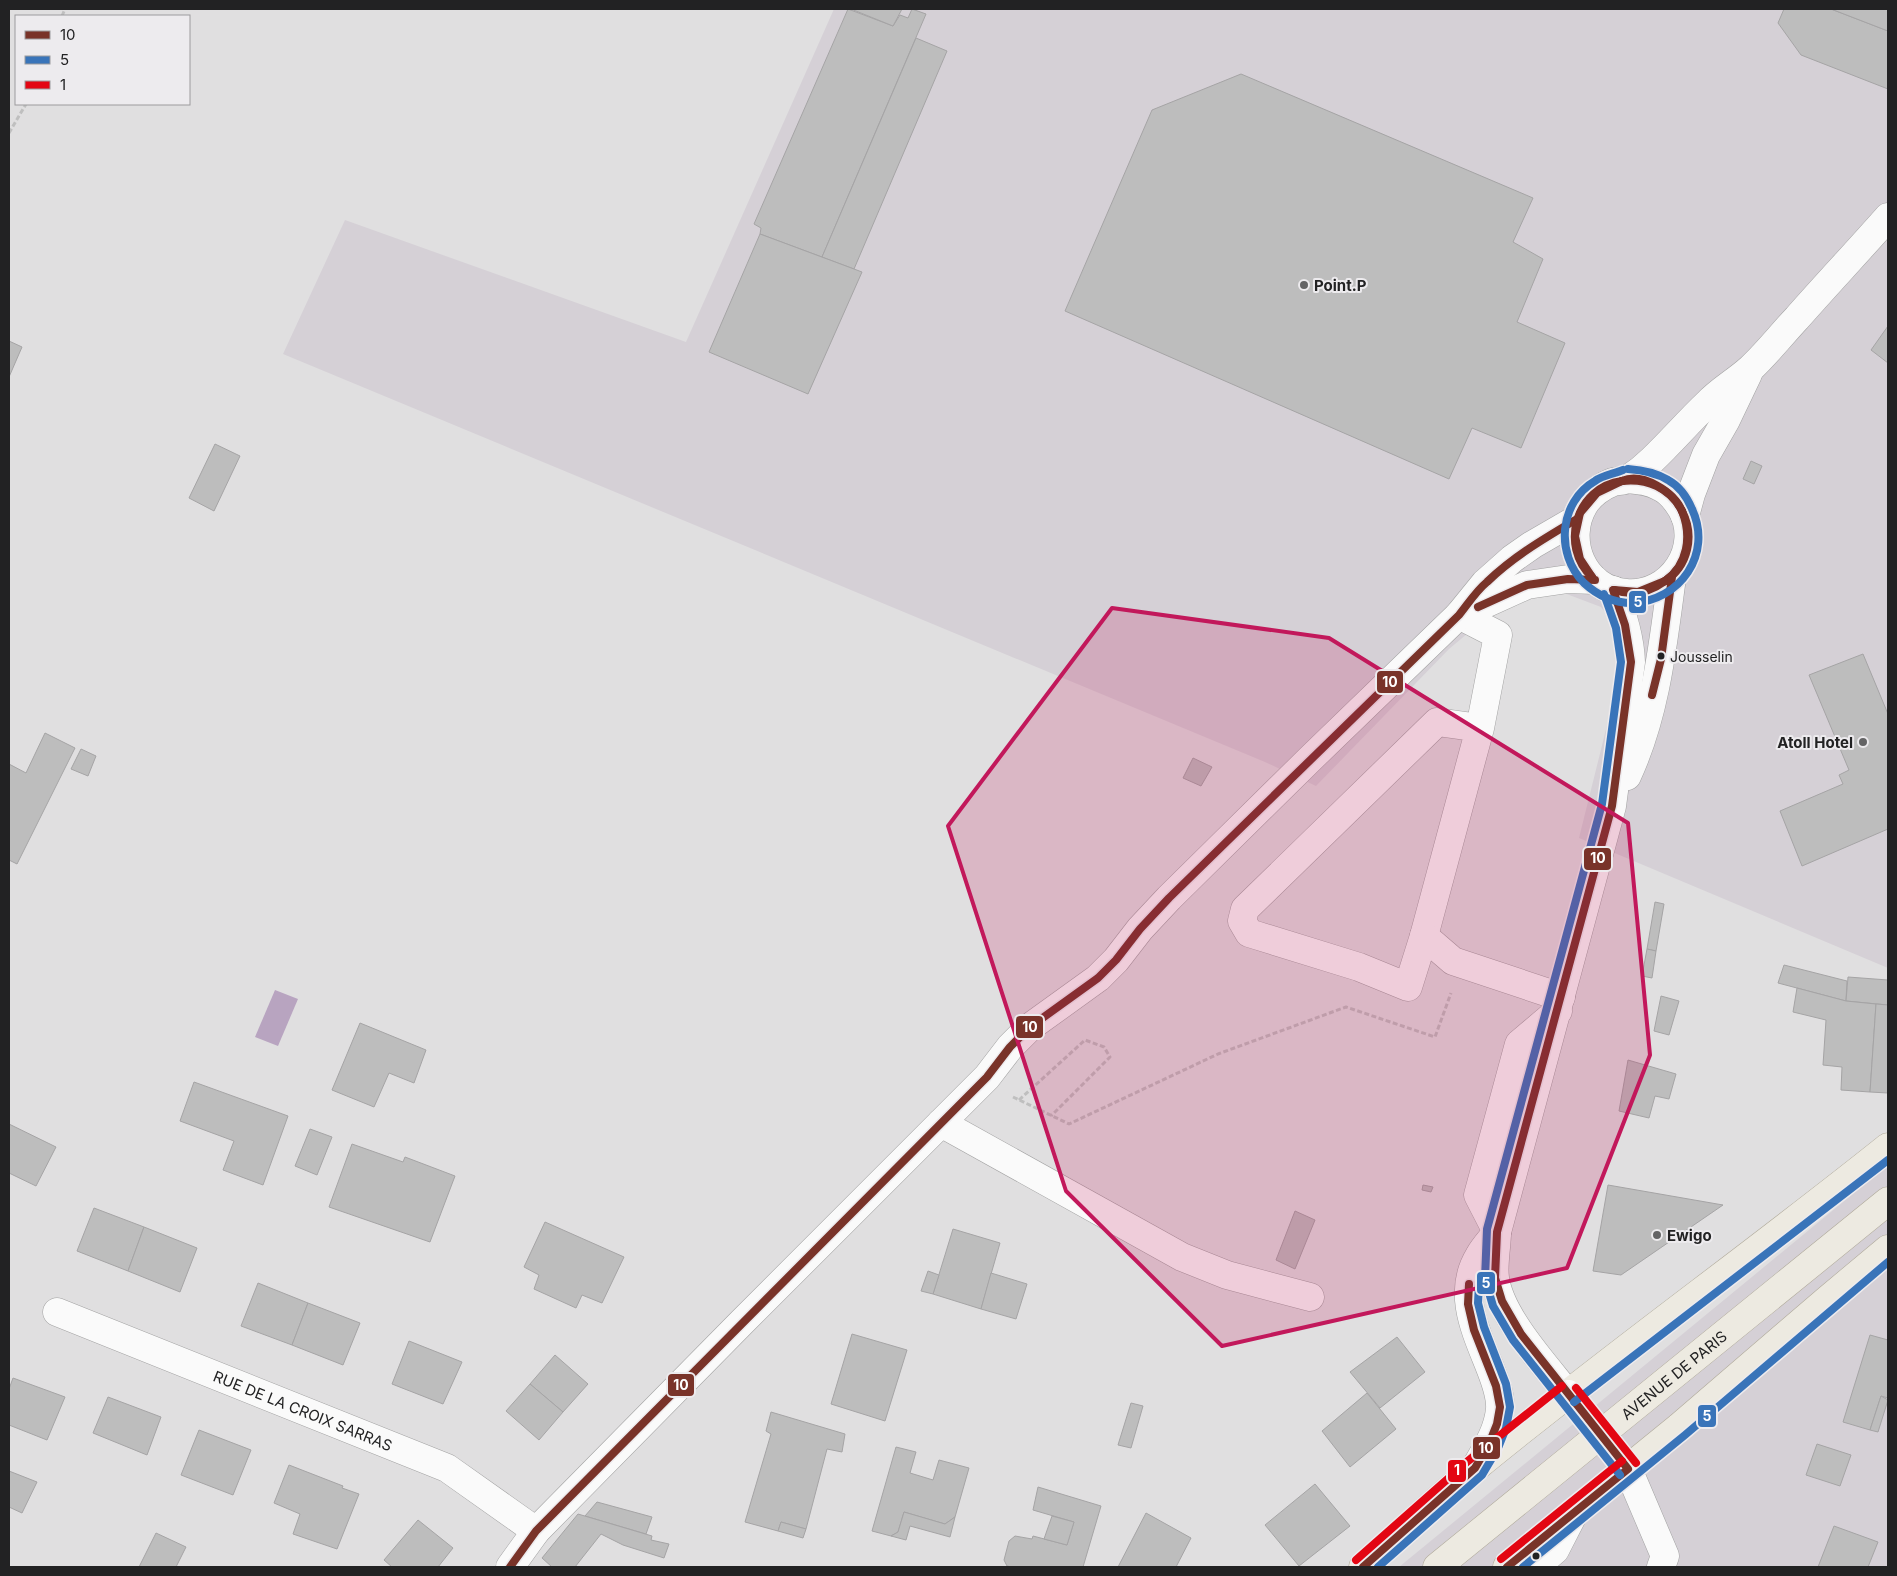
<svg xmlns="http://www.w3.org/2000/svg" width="1897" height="1576" viewBox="0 0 1897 1576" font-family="Inter,sans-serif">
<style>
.built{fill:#d5d0d6}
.water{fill:#b8a4c0}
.building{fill:#bdbdbd;stroke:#a5a4a5}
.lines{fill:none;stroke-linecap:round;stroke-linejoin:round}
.minor-casing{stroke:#a2a2a2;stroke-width:29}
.major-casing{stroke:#afa999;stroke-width:29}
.path{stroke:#bfbfbf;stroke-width:3;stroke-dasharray:5 2.5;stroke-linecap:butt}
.minor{stroke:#fafafa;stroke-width:28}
.major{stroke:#edeae1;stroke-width:28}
.minor-bridge-casing{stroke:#a2a2a2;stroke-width:29;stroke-linecap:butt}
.minor-bridge{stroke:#fafafa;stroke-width:28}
.bus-1-casing{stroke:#edebee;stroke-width:11}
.bus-2-casing{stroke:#edebee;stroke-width:11}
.bus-3-casing{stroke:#edebee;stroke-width:11}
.bus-1{stroke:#793329;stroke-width:8}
.bus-2{stroke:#3974b9;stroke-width:8}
.bus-3{stroke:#e30613;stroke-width:8}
.marked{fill:#c2185b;fill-opacity:0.2;stroke:#c2185b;stroke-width:4;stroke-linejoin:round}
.poi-dot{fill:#646465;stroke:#edebee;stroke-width:2}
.bus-dot{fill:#222223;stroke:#edebee;stroke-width:2}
.labels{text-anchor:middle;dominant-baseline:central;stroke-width:4;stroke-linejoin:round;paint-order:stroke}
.bus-label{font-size:14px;fill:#222223;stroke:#edebee;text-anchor:start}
.poi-label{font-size:15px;font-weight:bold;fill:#222223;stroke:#edebee;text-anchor:start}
.street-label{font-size:15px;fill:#222223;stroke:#edebee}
.line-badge{stroke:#edebee;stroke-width:2}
.badge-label{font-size:14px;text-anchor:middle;font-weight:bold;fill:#fff}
</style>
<rect width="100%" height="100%" fill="#e0dfe0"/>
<g class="built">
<path d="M834,9H1888V968L1579,838L1618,681L1622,657L1615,625L1601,607L1564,593H1543L1498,608L1449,649L1316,786L1265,762L283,354L345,220L686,342Z"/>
<path d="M1888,1165V1567H1399L1555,1439Z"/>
</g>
<path class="water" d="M275,990L298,999L278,1046L255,1037Z"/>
<g class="building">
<path d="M848,9L893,26L900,15L908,18L912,9L926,14L822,257L760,234L761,228L754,224Z"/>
<path d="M851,9H902L893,26Z"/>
<path d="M1784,9H1831L1888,31V89L1801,55L1778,23Z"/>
<path d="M1831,9H1888V31Z"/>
<path d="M916,38L947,51L854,269L822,257Z"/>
<path d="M1241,74L1533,198L1513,242L1543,259L1517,322L1565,343L1521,448L1472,428L1449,479L1065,311L1152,110Z"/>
<path d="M760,234L862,272L808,394L709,352Z"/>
<path d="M1888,326V363L1871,350Z"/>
<path d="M9,341L22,347L9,377Z"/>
<path d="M215,444L240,456L214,511L189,498Z"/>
<path d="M1751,461L1762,466L1754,484L1743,479Z"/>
<path d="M1863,654L1888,714V829L1802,866L1780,811L1843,784L1839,775L1849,770L1809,675Z"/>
<path d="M45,733L75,748L17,864L9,860V764L26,773Z"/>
<path d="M81,749L96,756L88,776L71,769Z"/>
<path d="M1193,758L1212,767L1201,786L1183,778Z"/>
<path d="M1655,902L1664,904L1656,951L1647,949Z"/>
<path d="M1647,949L1656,951L1652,978L1642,976Z"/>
<path d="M1784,965L1847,981L1846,1001L1778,983Z"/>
<path d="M1848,977L1888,980V1005L1846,1001Z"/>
<path d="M1797,988L1846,1001L1876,1004L1870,1092L1841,1090L1842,1067L1823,1065L1826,1020L1793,1012Z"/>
<path d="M1661,996L1679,1001L1669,1035L1654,1031Z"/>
<path d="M1876,1004L1888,1005V1093L1870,1092Z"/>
<path d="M360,1023L426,1050L414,1083L389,1073L374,1107L332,1090Z"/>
<path d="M1628,1060L1676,1074L1669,1099L1655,1096L1649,1118L1619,1111Z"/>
<path d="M194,1082L288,1116L263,1185L223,1170L234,1141L180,1121Z"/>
<path d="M9,1124L56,1147L36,1186L9,1173Z"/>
<path d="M310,1129L332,1137L317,1175L295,1166Z"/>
<path d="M352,1144L403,1162L405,1157L455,1176L430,1242L329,1207Z"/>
<path d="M1423,1185L1433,1187L1431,1192L1422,1190Z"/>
<path d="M1608,1185L1723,1205L1621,1275L1593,1271Z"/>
<path d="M94,1208L144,1227L128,1271L77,1251Z"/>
<path d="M1295,1211L1315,1220L1295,1269L1276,1260Z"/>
<path d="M545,1222L624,1257L602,1303L582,1295L576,1308L534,1289L539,1275L524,1267Z"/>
<path d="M144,1227L197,1248L180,1292L128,1271Z"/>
<path d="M953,1229L1000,1243L981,1309L933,1294Z"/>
<path d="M928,1271L939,1275L933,1294L921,1291Z"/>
<path d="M991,1273L1027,1284L1016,1319L981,1309Z"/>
<path d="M258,1283L308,1303L292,1345L241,1326Z"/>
<path d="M308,1303L360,1323L343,1365L292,1345Z"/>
<path d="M852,1334L907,1350L885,1421L831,1404Z"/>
<path d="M1870,1335L1888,1340V1398L1881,1396L1870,1430L1843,1422Z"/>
<path d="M1397,1337L1425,1372L1380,1408L1350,1372Z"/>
<path d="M409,1341L462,1362L443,1404L392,1384Z"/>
<path d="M555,1355L588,1384L563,1412L530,1384Z"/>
<path d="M13,1378L65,1397L47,1440L9,1425V1389Z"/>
<path d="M530,1384L563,1412L539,1440L506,1411Z"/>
<path d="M1367,1393L1396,1429L1350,1467L1322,1431Z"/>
<path d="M1881,1396L1888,1400L1878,1432L1870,1430Z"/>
<path d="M108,1397L161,1417L147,1455L93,1433Z"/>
<path d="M1131,1403L1143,1406L1131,1448L1118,1445Z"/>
<path d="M771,1412L845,1434L842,1452L827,1449L806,1529L781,1522L778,1531L745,1522L771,1434L766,1431Z"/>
<path d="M199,1430L251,1450L233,1495L181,1475Z"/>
<path d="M1817,1444L1851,1455L1840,1486L1806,1475Z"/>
<path d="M896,1447L916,1452L910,1473L933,1480L939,1460L969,1468L955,1517L945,1524L904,1512L898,1532L891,1536L872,1531Z"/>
<path d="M289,1465L343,1486L342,1488L359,1494L337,1549L293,1534L300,1514L274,1503Z"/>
<path d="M9,1471L37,1482L22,1513L9,1507Z"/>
<path d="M1315,1484L1350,1526L1299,1566L1265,1525Z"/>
<path d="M1038,1487L1101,1506L1083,1567H1012L1007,1566L1004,1560L1009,1541L1015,1536L1032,1539L1033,1536L1067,1545L1074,1522L1033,1510Z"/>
<path d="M597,1502L652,1517L646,1534L585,1516Z"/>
<path d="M904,1512L945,1524L955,1517L950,1537L910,1526L906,1540L891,1536L898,1532Z"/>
<path d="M1146,1513L1191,1538L1176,1567H1118Z"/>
<path d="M578,1514L652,1536L651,1540L669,1544L664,1558L623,1545L601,1534L575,1567H552L542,1558Z"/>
<path d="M1052,1516L1074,1522L1067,1545L1044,1539Z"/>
<path d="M418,1520L453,1548L438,1567H392L384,1560Z"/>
<path d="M781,1522L806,1529L803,1538L778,1531Z"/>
<path d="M1834,1526L1878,1542L1868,1567H1818Z"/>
<path d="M156,1533L186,1547L176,1567H139Z"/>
</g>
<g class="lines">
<defs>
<g id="minor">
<path d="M1627,479C1639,480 1650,481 1660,487C1669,491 1676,500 1681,508C1704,547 1671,597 1626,593C1583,590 1563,540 1584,505C1590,495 1602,486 1613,482C1618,481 1624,481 1628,479C1636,474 1645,467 1652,460C1671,442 1688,422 1707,404C1720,390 1737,381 1751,368C1767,353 1782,334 1797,318C1827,284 1858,251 1888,217"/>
<path d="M1685,516L1691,494L1706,455L1726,420L1748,374"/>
<path d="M1465,613L1527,585L1568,579L1595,580"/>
<path d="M1459,615L1498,635L1480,728L1424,936L1408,987L1359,967L1249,933L1242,921L1245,909L1437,722L1480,728"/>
<path d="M1627,776C1656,714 1663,644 1672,577"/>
<path d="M1424,936L1453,961L1561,997"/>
<path d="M941,1123L1182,1257L1227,1275L1310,1297"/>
<path d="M1497,1232L1478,1195L1519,1044L1558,1011"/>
<path id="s1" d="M57,1312L447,1468L536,1531"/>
<path d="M1568,1394C1544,1364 1500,1316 1495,1278C1493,1264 1497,1246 1497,1232L1612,806L1631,662C1630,636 1623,614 1613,590"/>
<path d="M1475,1468C1486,1449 1498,1431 1500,1409C1501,1394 1494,1378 1489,1365C1475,1330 1457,1292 1479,1256C1484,1247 1491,1240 1497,1232"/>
<path d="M1628,1469L1665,1556L1661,1567"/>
<path d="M510,1567L536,1531L742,1322L987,1077L1010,1047L1030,1027L1098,978L1116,960L1140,929L1169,898L1310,759L1459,615L1485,583L1512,559L1532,545L1577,519"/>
<path d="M1535,1567L1555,1550L1574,1513"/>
</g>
<g id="major">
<path d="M1363,1567C1401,1534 1437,1499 1476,1467C1610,1357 1752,1256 1888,1147"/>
<path id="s2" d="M1437,1567L1888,1201"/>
<path d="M1507,1567L1679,1427L1828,1299L1888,1249"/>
</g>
</defs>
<use href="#minor" class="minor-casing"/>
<use href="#major" class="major-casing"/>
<g class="path">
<path d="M62,16L65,9"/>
<path d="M9,133L26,104"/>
<path d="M1013,1097L1069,1124L1218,1054L1346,1007L1435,1037L1451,993"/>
<path d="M1019,1100L1085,1040L1104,1047L1110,1057L1051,1116"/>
</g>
<use href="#minor" class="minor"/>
<use href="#major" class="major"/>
<defs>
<path id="minor-bridge" d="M1568,1394L1628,1469"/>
</defs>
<use href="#minor-bridge" class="minor-bridge-casing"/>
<use href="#minor-bridge" class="minor-bridge"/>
<defs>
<g id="bus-1">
<path d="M1622,481C1643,472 1674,492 1682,511"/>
<path d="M1622,481C1647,478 1670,488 1682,511"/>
<path d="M1592,577C1559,546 1576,487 1622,481"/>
<path d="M1592,577L1580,559L1575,536L1580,513L1597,493L1622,481"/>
<path d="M1665,581C1688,565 1692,536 1682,511"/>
<path d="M1665,581C1688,566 1695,536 1682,511"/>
<path d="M1614,590L1638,592L1665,581"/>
<path d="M1614,590C1632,596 1650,592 1665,581"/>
<path d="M1478,607L1527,585L1568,579L1595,580"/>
<path d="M1652,695L1661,659L1672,577"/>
<path d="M510,1567L536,1531L987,1077L1010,1047L1030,1027L1098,978L1116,960L1140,929L1169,898L1459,615C1468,604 1476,591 1487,582C1514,556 1545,538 1577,519"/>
<path d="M1363,1567L1475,1468L1489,1444L1497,1424L1500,1407L1496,1386L1474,1330L1468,1304L1469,1284"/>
<path d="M1507,1567L1628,1469L1521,1334L1502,1301L1495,1278L1497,1232L1612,806L1631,662L1625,625L1613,590"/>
</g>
<g id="bus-2">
<path d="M1623,470C1614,474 1603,475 1595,481C1559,502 1555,554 1584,583C1597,595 1614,603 1632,603C1680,601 1713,554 1692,509C1687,497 1679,486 1668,480C1655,472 1642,470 1628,469"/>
<path d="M1604,594L1616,628L1621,662L1602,804L1487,1229L1485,1279L1493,1306L1513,1340L1620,1475"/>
<path d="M1574,1402L1888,1160"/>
<path d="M1378,1567L1482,1475L1498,1448L1506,1428L1510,1407L1506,1384L1484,1327L1478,1303L1479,1284"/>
<path d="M1523,1567L1685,1435L1888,1262"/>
</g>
<g id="bus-3">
<path d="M1576,1388L1636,1463"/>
<path d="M1501,1559L1622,1461"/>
<path d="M1356,1560L1468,1461L1562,1386"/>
</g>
</defs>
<use href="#bus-1" class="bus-1-casing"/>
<use href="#bus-2" class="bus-2-casing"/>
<use href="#bus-3" class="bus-3-casing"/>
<use href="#bus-1" class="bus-1"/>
<use href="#bus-2" class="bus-2"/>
<use href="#bus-3" class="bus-3"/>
</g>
<path class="marked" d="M1112,608L1329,638L1628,823L1650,1055L1567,1268L1222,1346L1066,1191L948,826Z"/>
<g class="poi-dot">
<circle cx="1304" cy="285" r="5"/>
<circle cx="1863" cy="742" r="5"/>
<circle cx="1657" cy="1235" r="5"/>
</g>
<g class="bus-dot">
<circle cx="1661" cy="656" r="4.5"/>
<circle cx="1536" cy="1556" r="4.5"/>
</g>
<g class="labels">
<g class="bus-label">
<text x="1670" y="656">Jousselin</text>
</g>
<g class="poi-label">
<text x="1314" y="285">Point.P</text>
<text x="1853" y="742" text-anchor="end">Atoll Hotel</text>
<text x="1667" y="1235">Ewigo</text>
</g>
<g class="street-label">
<text stroke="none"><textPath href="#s2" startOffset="305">AVENUE DE PARIS</textPath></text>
<text stroke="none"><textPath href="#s1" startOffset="265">RUE DE LA CROIX SARRAS</textPath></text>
</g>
</g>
<g class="line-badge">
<rect x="1628" y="590" width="19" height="24" rx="5" fill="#3974b9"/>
<rect x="1376" y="670" width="28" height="24" rx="5" fill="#793329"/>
<rect x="1583" y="847" width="29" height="24" rx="5" fill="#793329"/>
<rect x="1015" y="1015" width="29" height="24" rx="5" fill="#793329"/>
<rect x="1476" y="1271" width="20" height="24" rx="5" fill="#3974b9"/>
<rect x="667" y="1373" width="28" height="24" rx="5" fill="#793329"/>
<rect x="1697" y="1404" width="20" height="24" rx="5" fill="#3974b9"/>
<rect x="1472" y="1436" width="29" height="24" rx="5" fill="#793329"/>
<rect x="1447" y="1459" width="20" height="24" rx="5" fill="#e30613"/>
</g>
<g class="badge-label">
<text x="1638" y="607">5</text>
<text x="1390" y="687">10</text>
<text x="1598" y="863">10</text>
<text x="1030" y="1032">10</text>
<text x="1486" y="1288">5</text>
<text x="681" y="1390">10</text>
<text x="1707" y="1421">5</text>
<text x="1486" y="1453">10</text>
<text x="1457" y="1475">1</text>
</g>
<rect width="1897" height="1576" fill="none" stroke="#222223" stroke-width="20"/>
<rect x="15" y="15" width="175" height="90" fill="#edebee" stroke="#9c9b9d"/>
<rect x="25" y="31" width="25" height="8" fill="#793329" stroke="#9c9b9d"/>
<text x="60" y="40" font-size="15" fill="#222223">10</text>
<rect x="25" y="56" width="25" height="8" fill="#3974b9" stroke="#9c9b9d"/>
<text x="60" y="65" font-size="15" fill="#222223">5</text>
<rect x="25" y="81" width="25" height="8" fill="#e30613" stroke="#9c9b9d"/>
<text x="60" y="90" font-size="15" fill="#222223">1</text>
</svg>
